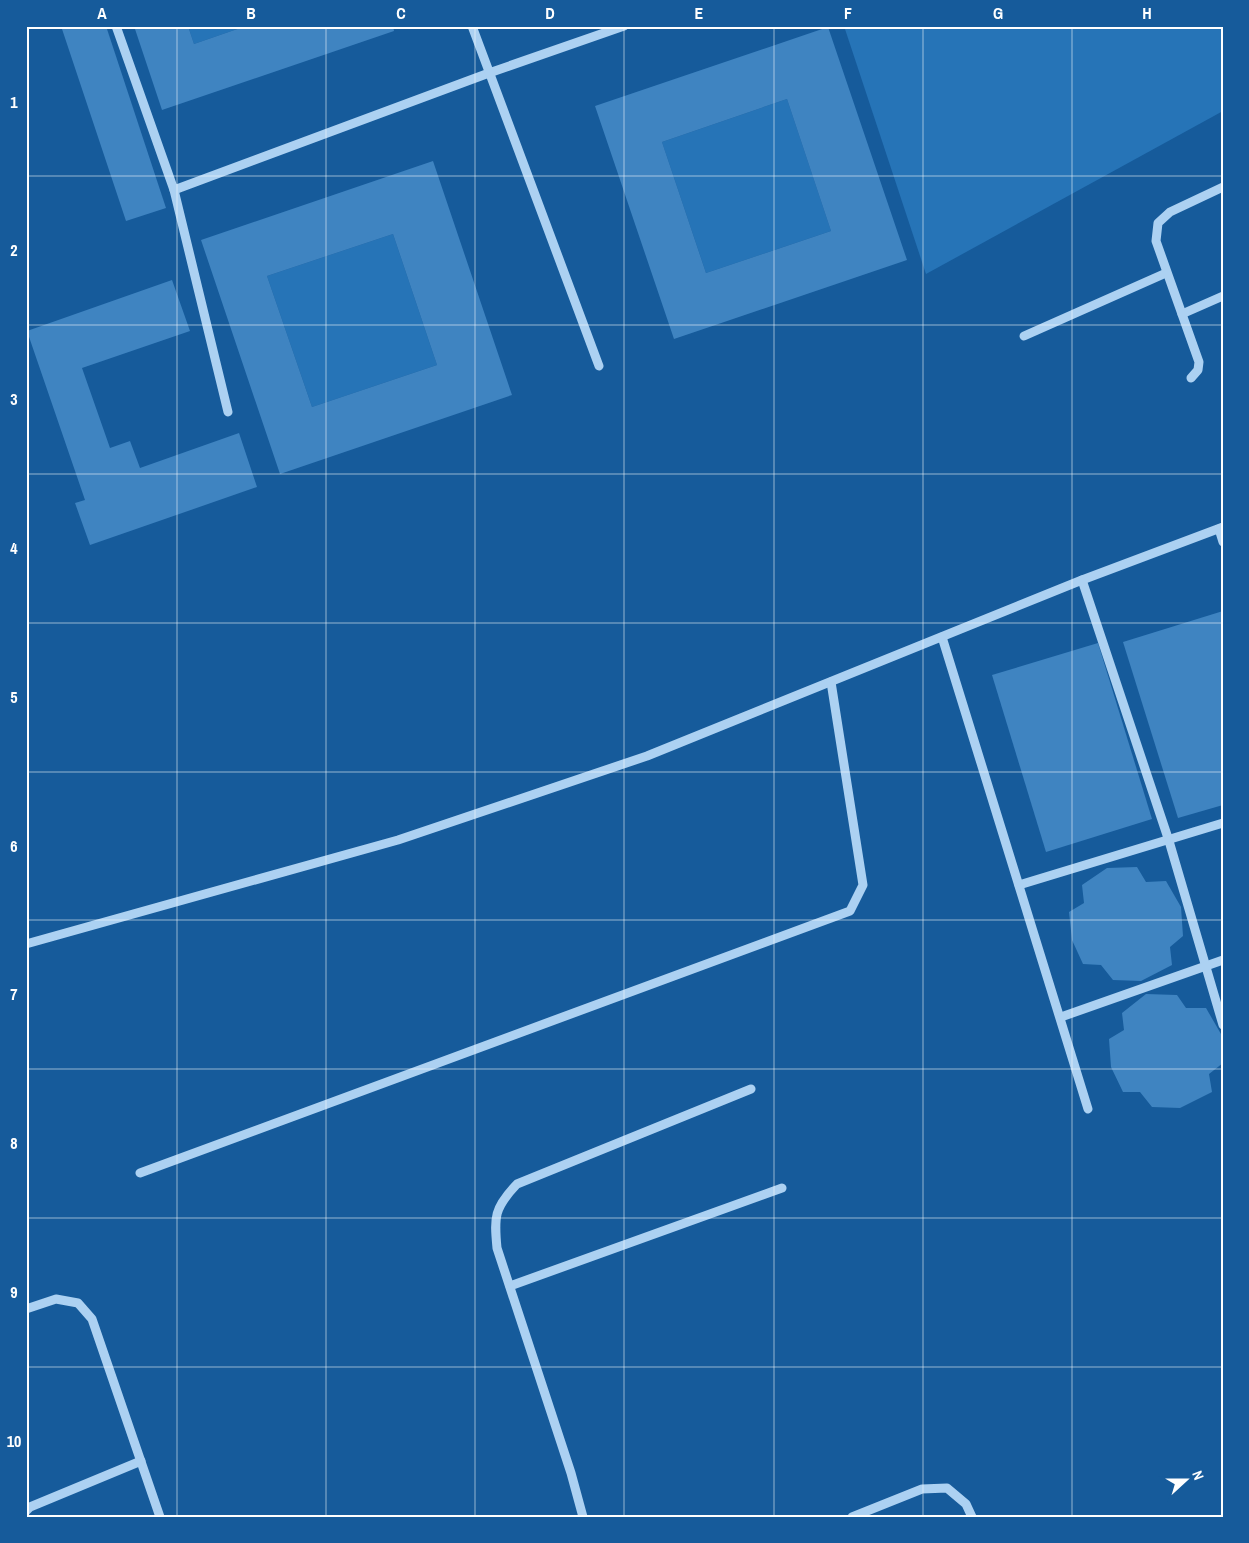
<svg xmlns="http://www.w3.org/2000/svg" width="1249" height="1543" viewBox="0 0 1249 1543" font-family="'Archivo Narrow',sans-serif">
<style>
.green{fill:#2674b7}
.building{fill:#3f84c1;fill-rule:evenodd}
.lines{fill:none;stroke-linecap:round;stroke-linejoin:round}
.minor{stroke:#acd1f2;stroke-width:9}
.grid{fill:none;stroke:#fff;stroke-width:1;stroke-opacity:0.55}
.neatline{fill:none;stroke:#fff;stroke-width:2}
.grid-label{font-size:16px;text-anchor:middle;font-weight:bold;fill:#fff}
</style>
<rect width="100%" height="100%" fill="#165b9b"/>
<g class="green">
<path d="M188,26H246L194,44Z"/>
<path d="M844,26H1223V111L926,274Z"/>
<path d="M787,99L831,231L706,273L662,142Z"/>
<path d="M393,234L437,365L312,407L267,276Z"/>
</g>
<g class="building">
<path d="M61,26H106L166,208L126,221Z"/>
<path d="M134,26H188L194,44L246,26H393L394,31L162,110Z"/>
<path d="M828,27L907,260L674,339L595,106ZM787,99L831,231L706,273L662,142Z"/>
<path d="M433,161L512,395L280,474L201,240ZM393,234L437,365L312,407L267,276Z"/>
<path d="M172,280L190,331L82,368L110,448L130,441L140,468L239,433L257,487L90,545L75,503L85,500L27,331Z"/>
<path d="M1223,611V805L1178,818L1123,642Z"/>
<path d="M1098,643L1152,819L1046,852L992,675Z"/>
<path d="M1137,867L1146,882L1166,881L1181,907L1183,936L1170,947L1172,965L1141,981L1113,980L1101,965L1083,964L1072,940L1069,912L1084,903L1082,885L1107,868Z"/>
<path d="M1146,994L1177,995L1186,1008H1206L1221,1034L1223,1063L1209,1074L1212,1092L1180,1108L1152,1107L1140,1092H1123L1111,1067L1109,1039L1124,1030L1122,1013Z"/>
</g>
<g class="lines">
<g class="minor">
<path d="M116,26L174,190L489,73L624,26"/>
<path d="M472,26L599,366"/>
<path d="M174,190L228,412"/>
<path d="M1182,314L1223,296"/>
<path d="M1024,336L1166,273"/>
<path d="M1191,378L1198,370L1199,362L1156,241L1158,223L1170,212L1223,187"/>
<path d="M1219,529L1223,542"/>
<path d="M1082,580L1169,841L1223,1025"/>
<path d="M942,637L1088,1109"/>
<path d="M1019,885L1223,823"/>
<path d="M26,944L398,840L647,756L1082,580L1223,527"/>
<path d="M1061,1017L1223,960"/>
<path d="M140,1173L850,911L863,885L831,682"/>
<path d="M510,1286L782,1188"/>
<path d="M26,1309L56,1299L78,1303L92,1319L160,1517"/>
<path d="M26,1511L30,1507L141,1461"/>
<path d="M583,1517L571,1473L497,1248C494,1217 494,1208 517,1184L751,1089"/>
<path d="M852,1517L922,1489L947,1488L966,1504L972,1517"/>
</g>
</g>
<path class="grid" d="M177,26V1517M326,26V1517M475,26V1517M624,26V1517M774,26V1517M923,26V1517M1072,26V1517M26,176H1223M26,325H1223M26,474H1223M26,623H1223M26,772H1223M26,920H1223M26,1069H1223M26,1218H1223M26,1367H1223"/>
<rect width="1249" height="1543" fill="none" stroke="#165b9b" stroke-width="55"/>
<g transform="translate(1186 1480) rotate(69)" stroke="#165b9b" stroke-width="4" paint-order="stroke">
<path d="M0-4L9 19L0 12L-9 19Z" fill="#ffffff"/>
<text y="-8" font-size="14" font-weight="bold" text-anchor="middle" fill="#ffffff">N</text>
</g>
<rect x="28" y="28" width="1194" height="1488" class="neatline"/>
<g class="grid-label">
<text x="102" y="19">A</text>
<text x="251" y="19">B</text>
<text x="401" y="19">C</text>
<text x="550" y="19">D</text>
<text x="699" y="19">E</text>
<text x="848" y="19">F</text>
<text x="998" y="19">G</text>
<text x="1147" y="19">H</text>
<text x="14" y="108">1</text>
<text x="14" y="256">2</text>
<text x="14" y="405">3</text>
<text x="14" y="554">4</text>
<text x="14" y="703">5</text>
<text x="14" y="852">6</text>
<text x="14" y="1000">7</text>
<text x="14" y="1149">8</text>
<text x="14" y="1298">9</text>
<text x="14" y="1447">10</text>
</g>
</svg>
